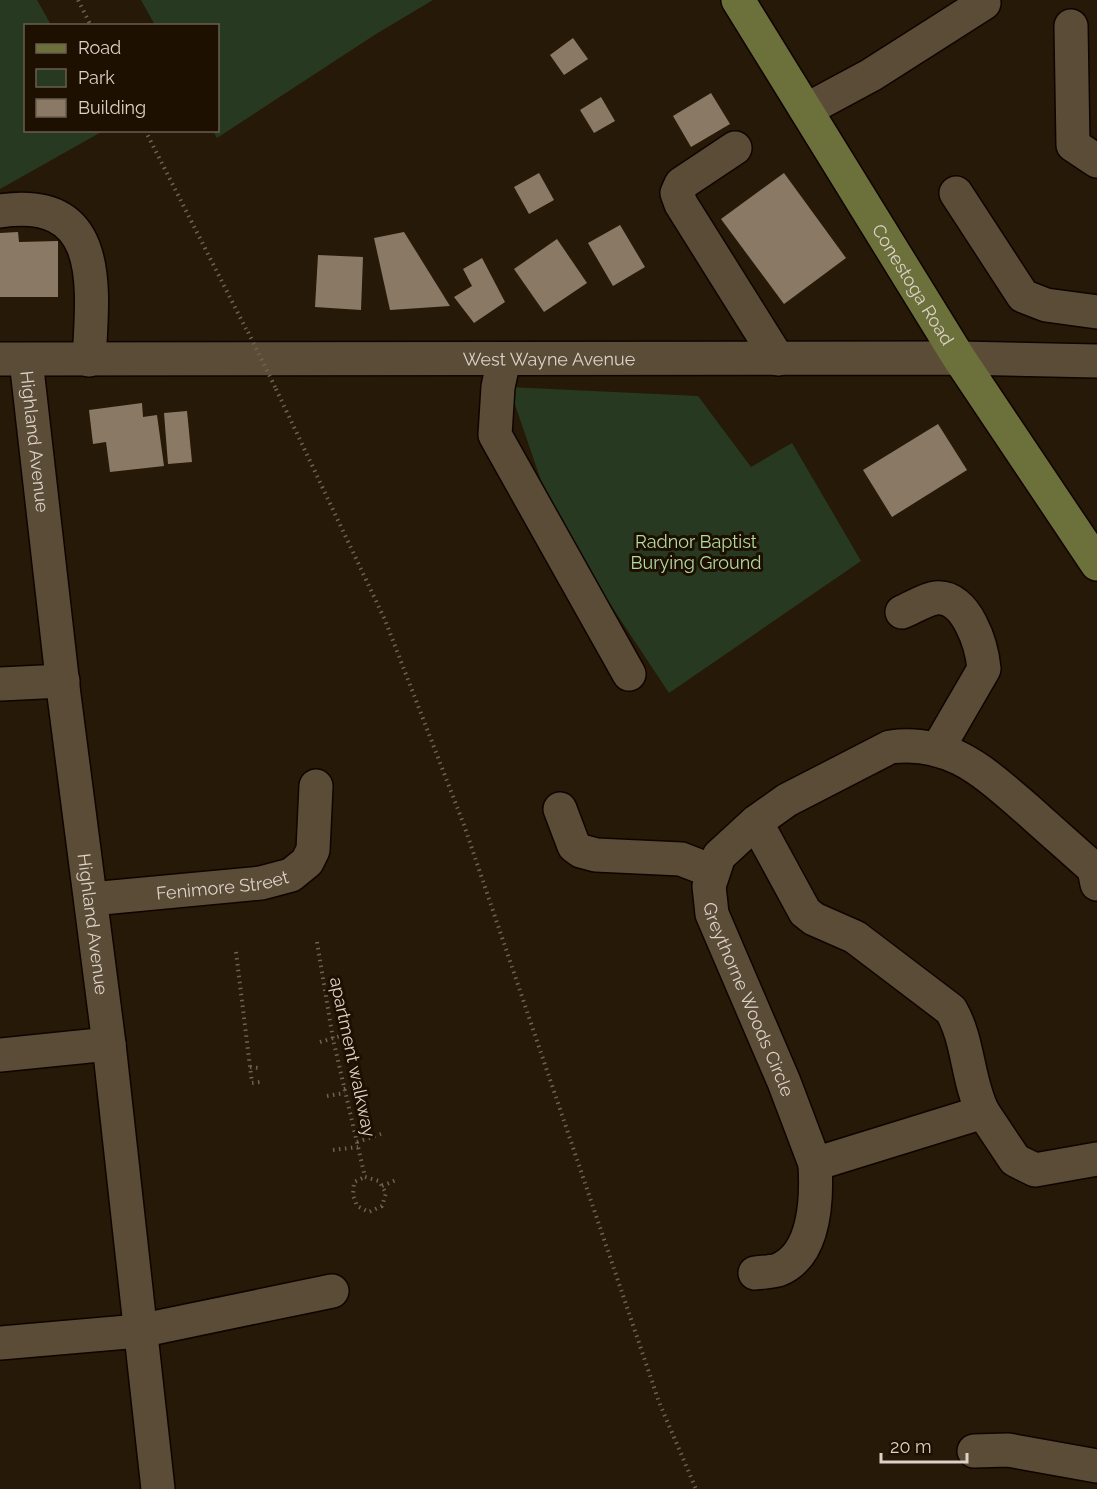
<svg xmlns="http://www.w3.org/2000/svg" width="1097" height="1489" viewBox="0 0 1097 1489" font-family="Raleway,sans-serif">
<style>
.green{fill:#273a21}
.building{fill:#8a7a65}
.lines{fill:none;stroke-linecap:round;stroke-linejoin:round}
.minor-casing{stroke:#0f0400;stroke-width:36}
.major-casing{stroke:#0f0400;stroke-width:36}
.path{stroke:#6e6253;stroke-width:4;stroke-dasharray:1.5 4.5;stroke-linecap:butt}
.minor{stroke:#5b4c38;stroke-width:33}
.major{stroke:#6c713c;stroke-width:33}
.path-bridge{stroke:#6e6253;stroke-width:4;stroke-dasharray:1.5 4.5;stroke-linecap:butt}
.labels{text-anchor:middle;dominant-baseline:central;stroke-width:6;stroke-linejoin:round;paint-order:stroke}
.street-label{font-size:18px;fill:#dcd2c7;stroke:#1d1001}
.park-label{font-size:18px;fill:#b0dba3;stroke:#1d1001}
</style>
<rect width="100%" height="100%" fill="#261907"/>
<g class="green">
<path d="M0,0H37L51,25L26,26V130L103,131L0,189Z"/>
<path d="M141,0H433L376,34L217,138L213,131L218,130V26L155,25Z"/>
<path d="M509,387L698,396L751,467L792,443L861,561L669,693L563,533L549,504Z"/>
</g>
<g class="building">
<path d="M573,38L588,59L564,75L550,55Z"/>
<path d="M711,93L730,124L691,147L673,116Z"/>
<path d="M601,97L615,121L594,133L580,110Z"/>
<path d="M539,173L554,200L529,214L514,187Z"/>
<path d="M784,173L846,258L784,304L721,219Z"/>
<path d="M620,225L645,267L613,286L588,243Z"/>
<path d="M18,232L19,242L58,241V297H0V233Z"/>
<path d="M404,232L450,306L390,310L374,238Z"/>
<path d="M557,239L587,283L544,312L514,269Z"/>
<path d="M318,255L363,257L361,310L315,307Z"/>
<path d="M482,258L505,302L474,323L454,297L472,286L463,269Z"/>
<path d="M142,403L143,417L157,415L164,466L110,472L106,442L93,444L89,410Z"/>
<path d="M187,411L192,462L168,464L164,413Z"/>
<path d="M938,424L967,470L892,517L863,470Z"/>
</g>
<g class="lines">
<defs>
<g id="minor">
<path d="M1071,26L1073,145L1097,161"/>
<path d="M806,110L871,75L984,3"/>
<path d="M735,148L681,184L677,193L681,204L778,359"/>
<path d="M956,193L1023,296L1046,305L1097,312"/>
<path d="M0,211C105,196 93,287 89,360"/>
<path id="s1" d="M0,359L959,358L1097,361"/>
<path d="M504,359L498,387L495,435L629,674"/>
<path id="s2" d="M26,360L64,695L109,1044L158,1489"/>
<path d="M902,612C912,608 926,599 936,598C967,595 982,646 984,669L937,750"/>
<path d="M0,684L63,681"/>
<path d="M560,809L574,846L581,851L596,855L681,859L712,871"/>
<path d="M756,822L805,912L814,919L855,937L951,1010C969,1041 967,1080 983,1112"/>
<path id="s3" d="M1097,884L1094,869C1072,849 1050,830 1028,810C985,773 951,739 890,747L787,800L756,822L719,856L709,886L712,914L784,1082L815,1164L983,1112L1015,1160L1035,1170L1097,1159"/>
<path id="s4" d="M91,899L261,883L291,875L307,862L313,850L316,786"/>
<path d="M0,1055L109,1044"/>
<path d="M755,1273C762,1272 771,1272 778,1270C816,1255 817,1197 815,1164"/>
<path d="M0,1343L139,1331L332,1291"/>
<path d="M974,1451L1008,1450L1097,1466"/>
</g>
<g id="major">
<path id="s5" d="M738,0L959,358L1097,564"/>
</g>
</defs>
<use href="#minor" class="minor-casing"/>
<use href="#major" class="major-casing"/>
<g class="path">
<path d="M78,0L91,26"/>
<path d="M145,130L246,329"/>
<path d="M276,389L385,620L464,825L659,1402L696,1489"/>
<path d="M317,942L333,1039L365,1177L379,1181L386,1193L382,1206L369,1212L357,1206L353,1195L354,1182L365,1177"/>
<path d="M236,952L252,1083L260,1082"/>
<path d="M320,1042L347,1034"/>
<path d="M250,1067L259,1068"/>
<path d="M344,1089L364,1083"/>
<path d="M327,1096L345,1093"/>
<path d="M357,1142L381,1134"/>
<path d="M333,1150L358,1147"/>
<path d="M382,1186L396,1180"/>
</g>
<use href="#minor" class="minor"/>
<use href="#major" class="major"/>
<path class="path-bridge" d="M248,332L276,389"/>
</g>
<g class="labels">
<g class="street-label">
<text stroke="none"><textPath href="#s5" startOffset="334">Conestoga Road</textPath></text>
<text stroke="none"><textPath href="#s1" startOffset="549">West Wayne Avenue</textPath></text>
<text stroke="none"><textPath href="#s2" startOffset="82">Highland Avenue</textPath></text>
<text stroke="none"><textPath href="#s4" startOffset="132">Fenimore Street</textPath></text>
<text stroke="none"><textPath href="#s2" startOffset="568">Highland Avenue</textPath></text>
<text stroke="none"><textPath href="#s3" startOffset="618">Greythorne Woods Circle</textPath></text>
<text transform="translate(353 1057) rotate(78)">apartment walkway</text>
</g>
<g class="park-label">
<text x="696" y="541">Radnor Baptist<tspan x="696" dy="21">Burying Ground</tspan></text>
</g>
</g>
<rect x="24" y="24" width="195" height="108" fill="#1d1001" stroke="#695e50" stroke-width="1.5"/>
<rect x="36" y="44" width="30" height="9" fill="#6c713c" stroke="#695e50" stroke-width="1.5"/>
<text x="78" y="54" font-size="18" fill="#dcd2c7">Road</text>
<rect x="36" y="69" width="30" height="18" fill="#273a21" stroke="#695e50" stroke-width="1.5"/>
<text x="78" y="84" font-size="18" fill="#dcd2c7">Park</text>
<rect x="36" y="99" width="30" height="18" fill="#8a7a65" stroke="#695e50" stroke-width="1.5"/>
<text x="78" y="114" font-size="18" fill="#dcd2c7">Building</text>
<path d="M881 1453v9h86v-9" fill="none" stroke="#dcd2c7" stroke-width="3"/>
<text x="890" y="1453" font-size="18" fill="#dcd2c7" stroke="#1d1001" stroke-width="4.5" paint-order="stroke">20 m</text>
</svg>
